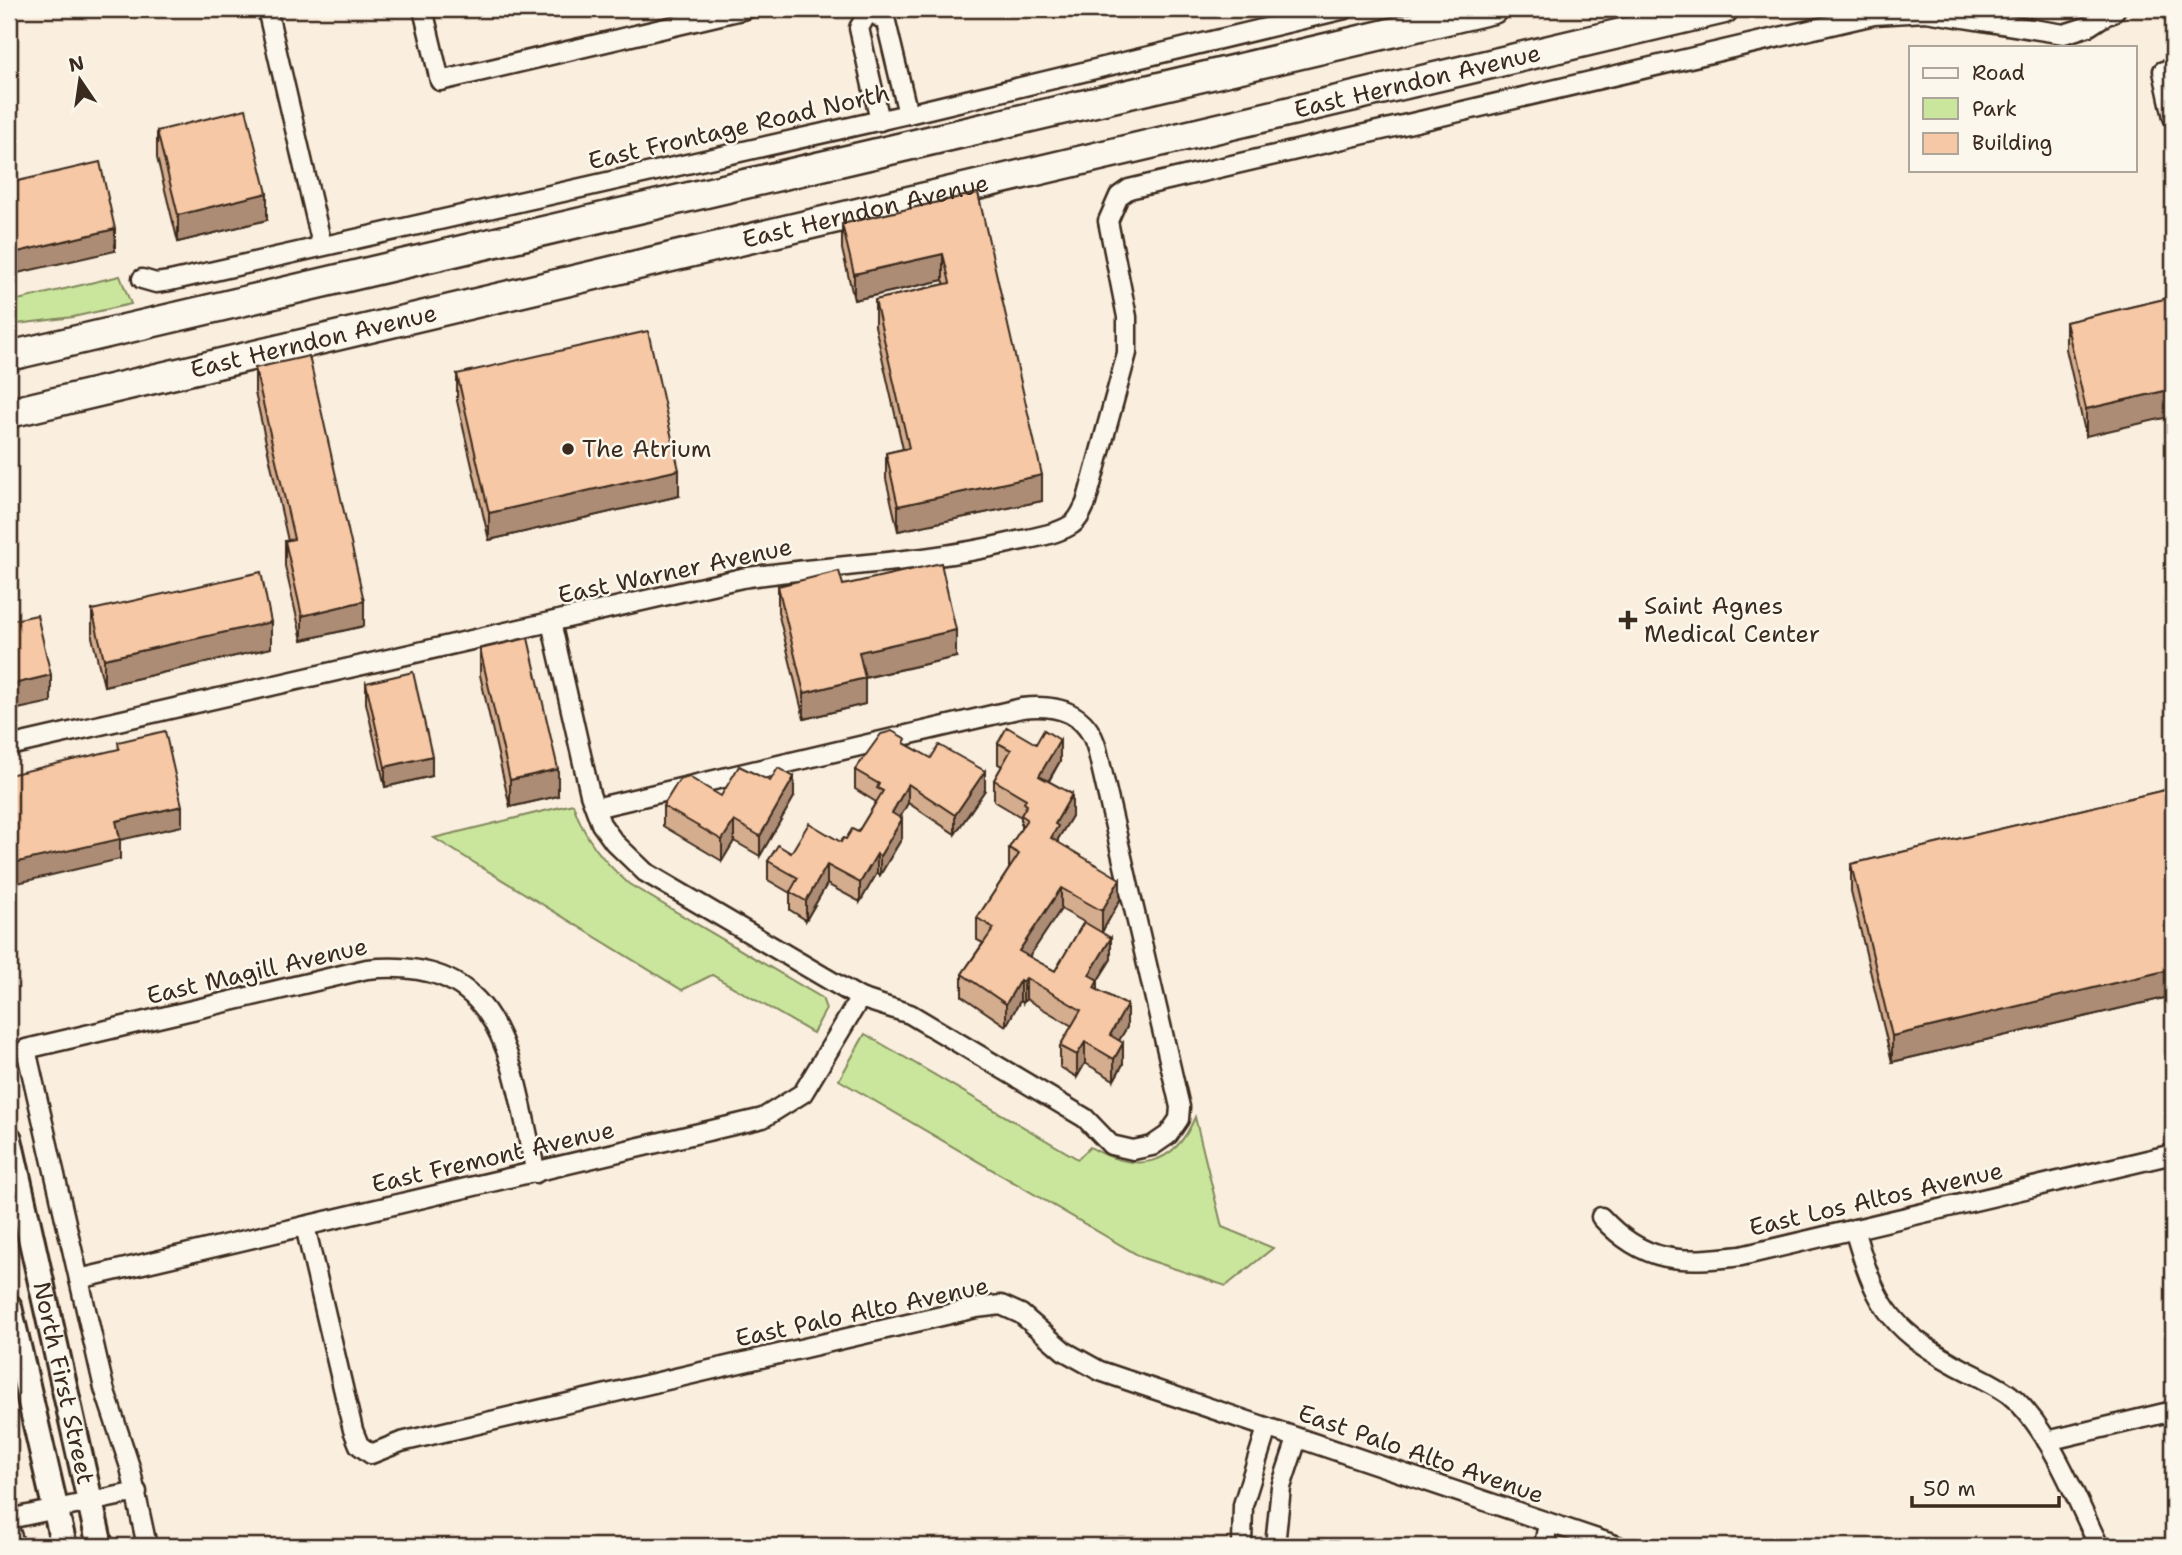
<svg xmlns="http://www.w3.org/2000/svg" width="2182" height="1555" viewBox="0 0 2182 1555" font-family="'Shantell Sans',sans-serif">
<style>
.green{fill:#cae69c;stroke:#82885d;stroke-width:2}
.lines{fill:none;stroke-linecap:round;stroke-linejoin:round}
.minor-casing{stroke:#3b2a1e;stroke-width:23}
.tertiary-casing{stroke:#3b2a1e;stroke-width:26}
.secondary-casing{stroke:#3b2a1e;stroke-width:30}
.primary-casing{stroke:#3b2a1e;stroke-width:33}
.minor{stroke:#fbf7ec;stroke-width:18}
.tertiary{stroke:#fbf7ec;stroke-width:21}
.secondary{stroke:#fbf7ec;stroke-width:24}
.primary{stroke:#fbf7ec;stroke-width:28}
.wall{fill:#d4ac8e;stroke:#3b2a1e;stroke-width:2;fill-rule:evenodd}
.shaded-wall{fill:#ac8c74;stroke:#3b2a1e;stroke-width:2}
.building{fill:#f6c8a5;stroke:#3b2a1e;stroke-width:2}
.poi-dot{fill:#3b2a1e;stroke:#fbf7ec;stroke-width:2.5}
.labels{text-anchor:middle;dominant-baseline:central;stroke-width:5;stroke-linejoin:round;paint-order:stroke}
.street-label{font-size:24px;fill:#3b2a1e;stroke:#fbf7ec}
.poi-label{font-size:24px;fill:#3b2a1e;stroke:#fbf7ec;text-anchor:start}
</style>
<rect width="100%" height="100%" fill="#faeede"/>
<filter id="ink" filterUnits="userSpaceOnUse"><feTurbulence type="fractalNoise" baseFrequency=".0143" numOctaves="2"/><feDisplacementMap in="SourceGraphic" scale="14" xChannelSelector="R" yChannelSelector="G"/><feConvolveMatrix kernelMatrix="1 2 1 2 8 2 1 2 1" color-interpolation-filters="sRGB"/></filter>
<g filter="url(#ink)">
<g class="green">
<path d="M120,276L131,304L73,317L9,325V302Z"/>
<path d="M573,804C584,838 602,860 629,884L822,998L826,1009L813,1033L712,975L682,990L434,838Z"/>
<path d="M865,1034L1078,1159L1090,1147C1135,1173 1174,1168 1195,1117L1222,1227L1273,1248L1226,1286L1143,1258L839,1080Z"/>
</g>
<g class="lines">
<defs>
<g id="minor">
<path d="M267,9L322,245"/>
<path d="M423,9L440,81L746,9"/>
<path d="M868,9L886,22L908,114"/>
<path d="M870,9L859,28L880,121"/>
<path d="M2173,69L2163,71L2173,117"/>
<path d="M142,279L156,283L170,281L908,114L1345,9"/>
<path d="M551,622L590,794L601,824L614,842L645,872L860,998L910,1014L1085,1118L1111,1145L1133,1150L1152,1146L1168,1135L1179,1119L1180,1107L1097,749C1087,712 1057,704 1022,708L595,808"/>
<path d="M9,746L742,578C831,564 921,564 1009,543C1029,538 1053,536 1071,525C1079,520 1082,511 1086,503L1127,353V317L1108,221L1119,196L1129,189L1874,15L1926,12L2064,34L2089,26L2109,13"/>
<path d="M1601,1217C1644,1264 1681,1263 1741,1256L2173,1154"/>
<path d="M305,1226L353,1430L359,1445L371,1454L401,1442L976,1308L1001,1305L1021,1314L1064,1351L1100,1371L1618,1546"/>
<path d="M1854,1229C1875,1301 1886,1326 1954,1364C1972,1374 1994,1383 2010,1395C2049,1427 2077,1501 2099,1546"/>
<path d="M79,1279L763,1118L803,1093L860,998"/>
<path d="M2047,1441L2173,1411"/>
<path d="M9,1519L137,1492"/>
<path d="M9,1528L15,1546"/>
<path d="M147,1546L130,1467L104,1388L26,1049L367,969C509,954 511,1068 536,1173"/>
<path d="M1242,1546L1243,1505L1267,1428"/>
<path d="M1275,1546L1281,1487L1297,1439"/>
<path d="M1544,1546L1548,1523"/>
</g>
<path id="tertiary" d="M2109,13L2114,9"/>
<g id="secondary">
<path id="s1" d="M9,1139L100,1546"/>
<path d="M9,1307L64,1546"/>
</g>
<g id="primary">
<path d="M9,356L1493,9"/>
<path id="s2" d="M9,413L1724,9"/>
</g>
</defs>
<use href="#minor" class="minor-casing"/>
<use href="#tertiary" class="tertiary-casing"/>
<use href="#secondary" class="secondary-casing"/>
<use href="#primary" class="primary-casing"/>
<use href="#minor" class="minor"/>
<use href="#tertiary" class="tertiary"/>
<use href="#secondary" class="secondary"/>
<use href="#primary" class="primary"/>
</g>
<g class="wall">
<path d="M157,131L267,220L178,242L157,158Z"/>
<path d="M978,193L1042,501L898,531L886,479V453L903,449L875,326V300L945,284L943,280L854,300L842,249V224Z"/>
<path d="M2173,297L2086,436L2066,349V322Z"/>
<path d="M255,368L364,626L302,640L285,566V541H288L255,393Z"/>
<path d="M457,374L679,496L489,540L457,401Z"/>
<path d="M843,585L956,657L865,678V704L804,719L778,612V586Z"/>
<path d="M92,610L271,648L104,686L92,637Z"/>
<path d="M480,649L558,796L510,807L480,675Z"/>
<path d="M366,683L432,776L385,787L366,703Z"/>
<path d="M998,743L1060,761L1049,781L1072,816L1058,839V843L1120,900L1102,932L1111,959L1098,980V991L1127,1027L1119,1040L1123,1064L1114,1080L1085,1063L1077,1077L1060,1067V1046L1072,1026L1026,999L1023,1003L1020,1001L1006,1026L962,996V974L983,943L977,940V918L1009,869V848L1021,829V817L994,801V780L1002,766L998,764ZM1061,909L1084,922L1055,971L1029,957Z"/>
<path d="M906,744L985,790L955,834L908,803L900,817L902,838L880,875L877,873L860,902L827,884L806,920L790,910V893L768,880V861L791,853L841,842L858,832L876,802L855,789V770Z"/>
<path d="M2173,788V996L1892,1062L1851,891V864Z"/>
<path d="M721,796L794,797L760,856L734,841L722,861L663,826V806Z"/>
</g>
<g class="shaded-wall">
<path d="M267,193V220L178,242V215Z"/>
<path d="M115,229V251L9,275V254Z"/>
<path d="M943,254V280L854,300V274Z"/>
<path d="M2173,389V416L2086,436V409Z"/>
<path d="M679,470V496L489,540V513Z"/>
<path d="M1042,475V501L898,531V506Z"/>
<path d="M364,601V626L302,640V616Z"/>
<path d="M271,622V648L104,686V659Z"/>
<path d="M956,630V657L859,679V652Z"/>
<path d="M51,675V702L9,711V685Z"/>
<path d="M865,678V704L804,719V693Z"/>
<path d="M1060,740V761L1039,797V776Z"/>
<path d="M432,756V776L385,787V767Z"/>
<path d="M558,769V796L510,807V780Z"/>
<path d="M985,771V790L955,834V815Z"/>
<path d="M794,777V797L760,856V836Z"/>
<path d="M908,784V803L892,832V813Z"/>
<path d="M1072,794V816L1058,839V848L1051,838L1055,824Z"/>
<path d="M182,806V826L120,840V859L9,885V864L116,821Z"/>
<path d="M902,819V838L880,875V856Z"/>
<path d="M734,821V841L722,861V840Z"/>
<path d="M877,854V873L860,902V883Z"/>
<path d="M827,865V884L806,920V901Z"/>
<path d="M1120,879V900L1102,932V911Z"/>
<path d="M1061,888V909L1019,972V951Z"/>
<path d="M1111,938V959L1098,980V1002L1089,975Z"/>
<path d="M2173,969V996L1892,1062V1036Z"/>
<path d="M1026,978V999L1023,1003V982Z"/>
<path d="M1020,980V1001L1006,1026V1004Z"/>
<path d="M1127,1005V1027L1110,1056V1035Z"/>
<path d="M1085,1042V1063L1077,1077V1055Z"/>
<path d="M1123,1043V1064L1114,1080V1059Z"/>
</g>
<g class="building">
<path d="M246,109L267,193L178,215L157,131Z"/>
<path d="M100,162L115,229L9,254V183Z"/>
<path d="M978,193L1042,475L898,506L886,453L909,448L875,300L950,283L943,254L854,274L842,224Z"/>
<path d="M2173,297V389L2086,409L2066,322Z"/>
<path d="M648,331L679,470L489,513L457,374Z"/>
<path d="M309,356L364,601L302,616L285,541L294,539L255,368Z"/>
<path d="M941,563L956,630L859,652L865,678L804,693L778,586L839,571L843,585Z"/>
<path d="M261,572L271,622L104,659L92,610Z"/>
<path d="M37,615L51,675L9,685V621Z"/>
<path d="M528,638L558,769L510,780L480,649Z"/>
<path d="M413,672L432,756L385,767L366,683Z"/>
<path d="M1007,727L1036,744L1044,730L1060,740L1039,776L1072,794L1055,824L1058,826L1051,838L1120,879L1102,911L1061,888L1019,951L1055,971L1084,922L1111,938L1089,975L1098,980L1094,988L1127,1005L1110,1035L1123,1043L1114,1059L1085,1042L1077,1055L1060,1046L1081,1010L1026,978L1023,982L1020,980L1006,1004L962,974L994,928L977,918L1019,854L1009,848L1027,819L1021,815L1027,805L1024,803L1026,799L994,780L1011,750L998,743Z"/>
<path d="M165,731L182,806L116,821L120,839L9,864V775L119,749L118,742Z"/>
<path d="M892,731L906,739L904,743L931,758L939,745L985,771L955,815L908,784L892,813L902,819L880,856L877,854L860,883L827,865L806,901L790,892L798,878L768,861L778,845L791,853L809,823L841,842L843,838L846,839L852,829L858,832L883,791L877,788L879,784L855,770L881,734Z"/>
<path d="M739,766L770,781L778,768L794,777L760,836L734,821L722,840L663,806L679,780L689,777L721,796Z"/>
<path d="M2173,788V969L1892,1036L1851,864Z"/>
</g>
</g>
<g class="poi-dot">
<circle cx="568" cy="449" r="7"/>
<path d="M1624.5 609.5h7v7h7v7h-7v7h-7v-7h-7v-7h7z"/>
</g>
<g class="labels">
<g class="street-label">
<text stroke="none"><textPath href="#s2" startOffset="1447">East Herndon Avenue</textPath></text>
<text transform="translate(739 127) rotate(-13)">East Frontage Road North</text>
<text stroke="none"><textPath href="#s2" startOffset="880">East Herndon Avenue</textPath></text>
<text stroke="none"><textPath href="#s2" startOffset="313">East Herndon Avenue</textPath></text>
<text transform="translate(675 571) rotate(-12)">East Warner Avenue</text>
<text transform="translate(257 971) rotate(-13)">East Magill Avenue</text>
<text transform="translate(493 1157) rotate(-13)">East Fremont Avenue</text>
<text transform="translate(1876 1199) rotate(-13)">East Los Altos Avenue</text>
<text transform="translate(862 1312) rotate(-12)">East Palo Alto Avenue</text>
<text stroke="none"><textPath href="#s1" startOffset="250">North First Street</textPath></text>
<text transform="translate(1421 1454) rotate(19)">East Palo Alto Avenue</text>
</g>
<g class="poi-label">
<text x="582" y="449">The Atrium</text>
<text x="1644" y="606">Saint Agnes<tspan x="1644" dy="28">Medical Center</tspan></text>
</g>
</g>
<rect width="2182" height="1555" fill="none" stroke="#fbf7ec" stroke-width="35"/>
<rect x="18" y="18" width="2147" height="1520" fill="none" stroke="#3b2a1e" stroke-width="2.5" filter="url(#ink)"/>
<rect x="1909" y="46" width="228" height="126" fill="#fbf7ec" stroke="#aea59a" stroke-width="2"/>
<rect x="1923" y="68" width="35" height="10" fill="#fbf7ec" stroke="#aea59a" stroke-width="2"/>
<text x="1972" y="80" font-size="21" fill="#3b2a1e">Road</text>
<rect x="1923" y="98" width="35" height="21" fill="#cae69c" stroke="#aea59a" stroke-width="2"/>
<text x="1972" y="116" font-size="21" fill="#3b2a1e">Park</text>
<rect x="1923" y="133" width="35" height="21" fill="#f6c8a5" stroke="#aea59a" stroke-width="2"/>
<text x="1972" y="150" font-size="21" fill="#3b2a1e">Building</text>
<g transform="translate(80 80) rotate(347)" stroke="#fbf7ec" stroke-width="5" paint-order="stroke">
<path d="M0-5L12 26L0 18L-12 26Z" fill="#3b2a1e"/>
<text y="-10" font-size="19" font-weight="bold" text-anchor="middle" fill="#3b2a1e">N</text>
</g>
<path d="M1912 1496v10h147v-10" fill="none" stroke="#3b2a1e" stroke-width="3.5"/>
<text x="1923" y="1496" font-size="21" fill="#3b2a1e" stroke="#fbf7ec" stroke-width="5" paint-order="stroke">50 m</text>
</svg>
